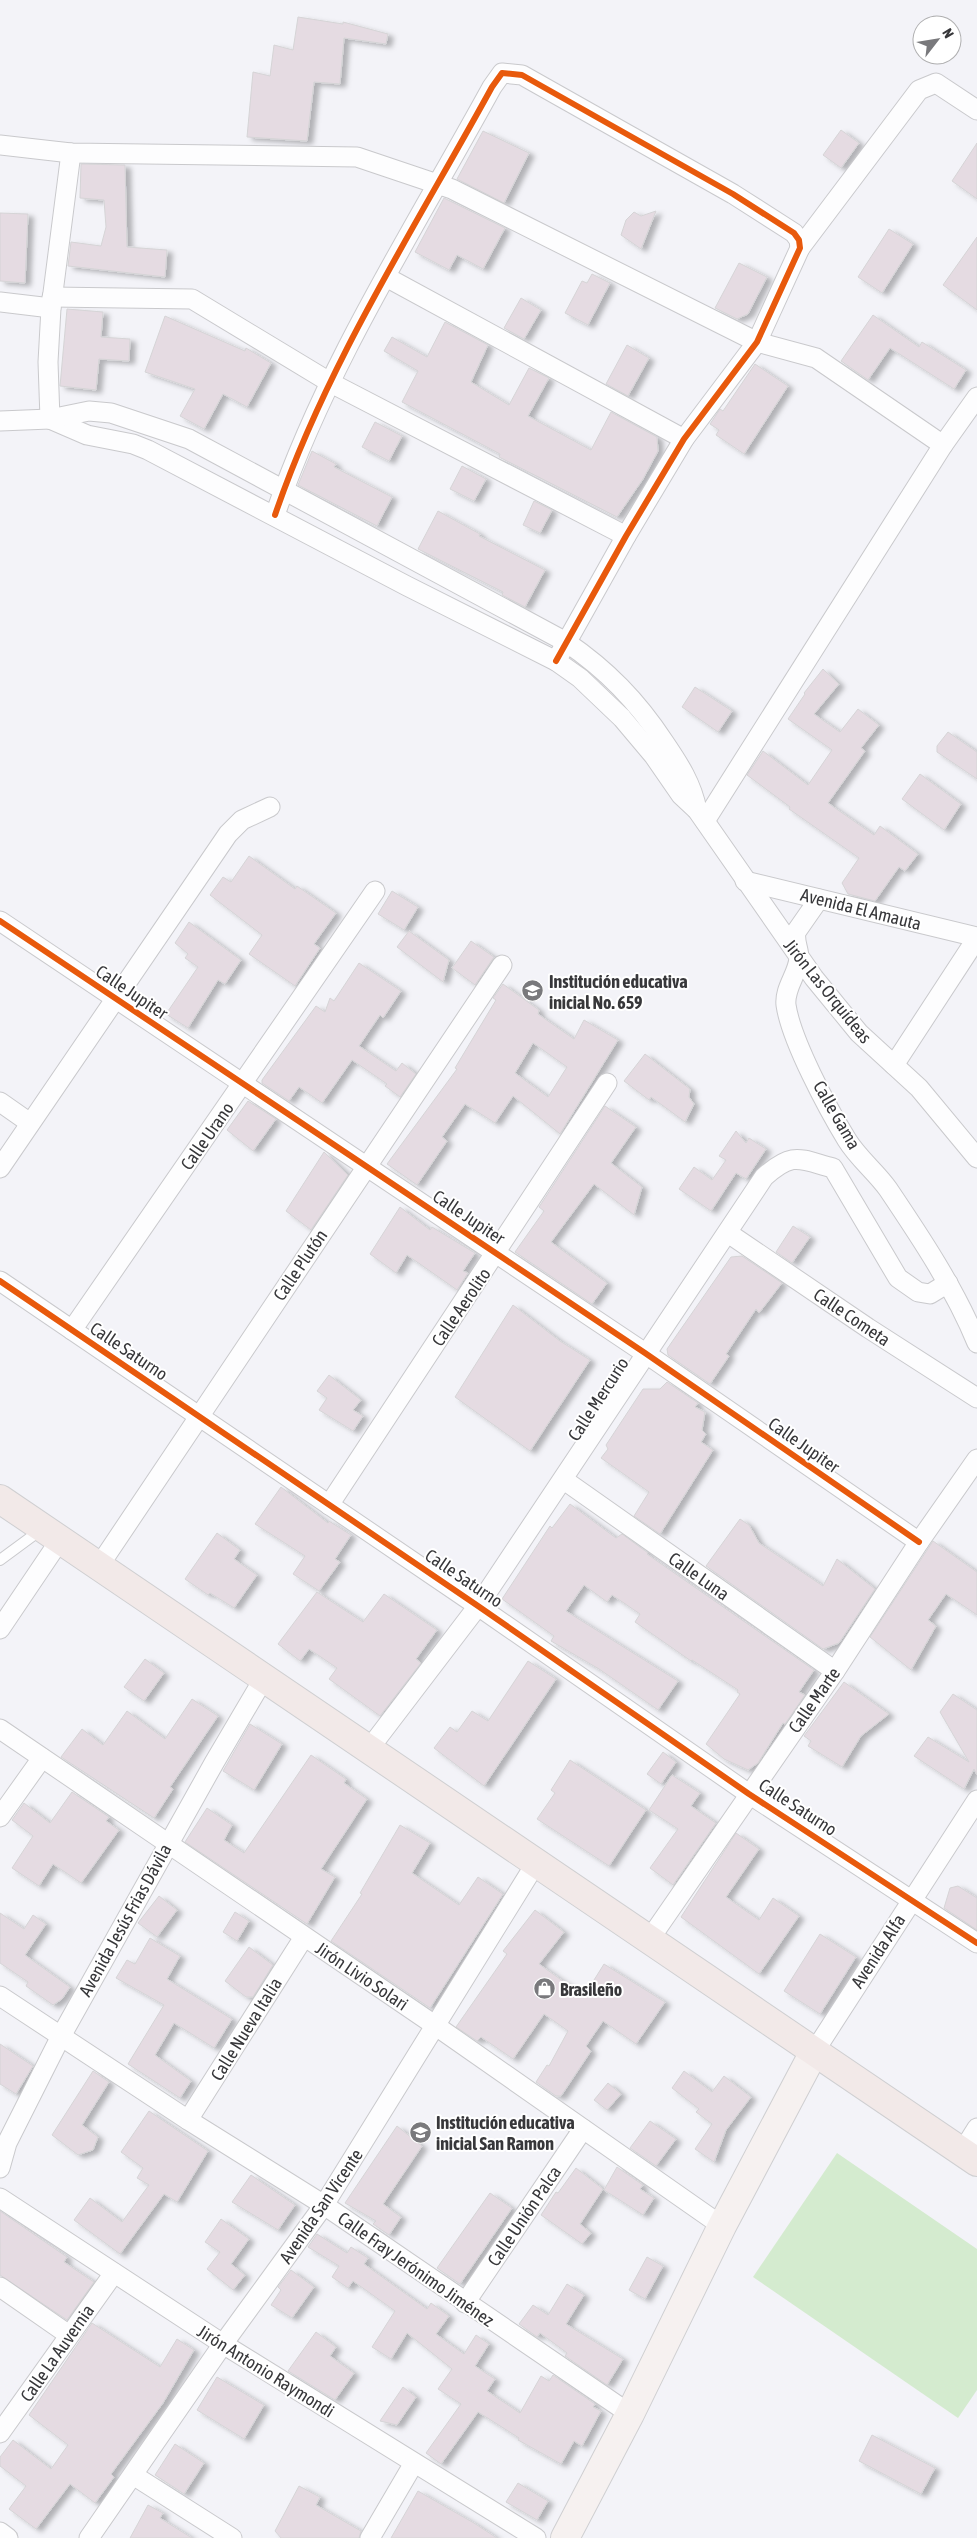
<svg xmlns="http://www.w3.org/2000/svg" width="977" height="2538" viewBox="0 0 977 2538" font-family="'Asap Condensed',sans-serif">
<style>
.garden{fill:#d4ebcf}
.building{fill:#e5dbe2;stroke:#d5d4d6;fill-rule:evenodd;filter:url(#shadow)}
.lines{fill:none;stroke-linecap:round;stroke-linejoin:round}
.lane-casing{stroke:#c9c9cc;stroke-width:12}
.street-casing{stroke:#c9c9cc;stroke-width:21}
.primary-casing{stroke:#cfcfd1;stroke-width:30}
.highway-casing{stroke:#cfcfd1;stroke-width:30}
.lane{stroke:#fdfdfe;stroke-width:10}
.street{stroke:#fdfdfe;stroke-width:19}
.primary{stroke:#f6f1f0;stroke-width:28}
.highway{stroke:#f2e9e8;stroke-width:28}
.cycleway-casing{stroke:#fff;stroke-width:9}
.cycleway{stroke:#e8590c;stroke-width:6}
.labels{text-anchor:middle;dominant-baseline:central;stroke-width:4;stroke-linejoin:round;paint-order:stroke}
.street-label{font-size:18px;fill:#37373a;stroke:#fff}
.poi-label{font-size:18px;font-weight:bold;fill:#37373a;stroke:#fff;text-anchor:start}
</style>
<defs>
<filter id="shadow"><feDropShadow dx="5.5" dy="3" stdDeviation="2.5" flood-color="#0004"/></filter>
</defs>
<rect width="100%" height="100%" fill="#f3f3f8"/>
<path class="garden" d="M837,2153L977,2249V2390L958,2418L753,2277Z"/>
<g class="building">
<path d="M298,17L343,24V22L388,34L386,44L344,38L340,84L314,82L307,141L247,137L253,72L270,76L274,45L293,50Z"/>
<path d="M841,130L859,143L841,168L823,155Z"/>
<path d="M483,131L529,153L504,203L457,179Z"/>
<path d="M977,143V199L952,181Z"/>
<path d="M81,164L125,165L127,247L167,250L165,277L68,266L71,242L101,246L106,227L104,200L80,198Z"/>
<path d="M444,198L505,228L483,269L457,255L449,270L415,252Z"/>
<path d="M656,211L641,249L621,235L626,220L634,212L641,216Z"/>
<path d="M0,213L28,214L25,283L0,281Z"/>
<path d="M889,229L913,244L882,293L858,277Z"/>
<path d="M977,237V310L943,285Z"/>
<path d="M739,263L767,277L748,314L737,319L715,308Z"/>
<path d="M592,274L610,283L588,325L565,313L582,281L587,283Z"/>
<path d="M521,298L541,310L524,339L504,328Z"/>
<path d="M67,309L103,312L101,337L130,339L129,361L99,359L96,390L60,386Z"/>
<path d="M873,315L919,347L922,342L966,370L954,389L890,348L868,380L841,361Z"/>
<path d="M165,316L245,351L246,348L271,363L247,407L223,394L204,429L180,416L195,389L145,372Z"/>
<path d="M445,322L488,345L471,382L509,405L529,368L549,378L528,416L591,450L611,412L657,437L658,451L643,479L617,517L499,457L500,454L402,402L418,371L384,351L392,337L427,357Z"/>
<path d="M627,345L649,358L628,396L606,384Z"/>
<path d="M755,364L788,386L744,454L716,435L719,430L710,424L720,409L723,411Z"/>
<path d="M375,422L402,436L389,461L362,447Z"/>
<path d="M312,451L336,464L334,467L392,497L377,526L298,485Z"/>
<path d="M462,466L486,479L474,501L450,489Z"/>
<path d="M534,501L552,510L540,533L523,525Z"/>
<path d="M438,511L480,534L479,536L545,570L525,607L502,595L503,592L418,549Z"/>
<path d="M823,669L839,684L814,714L840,732L858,709L879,725L861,748L865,751L828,803L874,835L880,826L918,854L905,871L899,867L875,901L848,894L842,883L859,858L789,809L790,807L747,775L763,751L808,785L832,750L788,719L805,694L804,693Z"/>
<path d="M695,687L732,711L718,732L682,707Z"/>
<path d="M948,732L977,752V779L937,752V746Z"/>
<path d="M920,774L961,804L944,830L902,799Z"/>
<path d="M249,856L295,889L297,886L336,913L314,944L320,948L295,986L249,954L262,935L210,895L223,877L231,882Z"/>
<path d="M392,891L418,907L404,930L378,914Z"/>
<path d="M189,922L241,960L225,984L218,980L188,1028L166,1014L198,967L185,958L188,954L175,943Z"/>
<path d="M409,931L449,960L443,982L397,947Z"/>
<path d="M471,941L494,957L475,985L452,968Z"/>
<path d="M359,963L401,991L383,1018L380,1015L359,1046L396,1071L402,1063L416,1074L400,1097L385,1086L387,1084L352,1060L322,1103L299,1087L289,1101L262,1083V1080L316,1006L325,1012L330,998L334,1001Z"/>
<path d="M503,984L539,1010L538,1014L574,1039L584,1020L618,1040L560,1134L513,1096L495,1123L465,1104L442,1137L447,1141L417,1185L387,1164L457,1069L455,1068L496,1000L493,998ZM533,1043L567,1067L548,1097L515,1073Z"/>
<path d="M645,1054L690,1089L689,1097L694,1104L685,1122L651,1097L649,1100L624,1081Z"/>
<path d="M248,1101L276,1119L253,1151L227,1130Z"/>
<path d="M605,1106L636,1127L611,1163L642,1187L634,1215L594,1184L551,1242L607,1283L592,1304L515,1252L544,1211L539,1207Z"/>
<path d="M736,1131L746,1143L749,1138L766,1149L746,1179L736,1173L711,1211L679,1189L694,1167L712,1180L726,1160L719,1156Z"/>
<path d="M324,1152L348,1175L311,1230L286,1211Z"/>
<path d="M400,1207L430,1230L432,1227L475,1253L463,1271L468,1273L457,1290L407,1255L396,1273L370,1254Z"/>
<path d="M793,1226L810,1237L792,1263L776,1252Z"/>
<path d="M742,1256L782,1283L759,1313L756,1309L726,1354L729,1356L710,1384L668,1355L667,1349L731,1257Z"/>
<path d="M513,1305L560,1341L590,1360L530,1451L455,1397Z"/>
<path d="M329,1375L361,1400L353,1410L363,1416L353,1431L319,1410L327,1398L317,1391Z"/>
<path d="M667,1382L698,1403L695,1407L705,1412L702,1430L706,1434L701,1442L713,1450L660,1534L634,1516L649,1492L601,1458L608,1449L606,1445L643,1389H660Z"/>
<path d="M281,1487L328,1523L329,1521L351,1535L335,1559L340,1562L319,1591L293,1574L305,1556L255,1524Z"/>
<path d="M570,1504L616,1538L622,1534L648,1553L647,1554L814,1670L799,1692L805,1695L785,1724L783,1723L758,1763L748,1770L724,1759L706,1744L740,1694L737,1692L738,1690L692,1660L691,1661L635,1622L640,1614L612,1595L607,1602L584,1585L566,1611L678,1681L658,1710L599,1669L551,1641L554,1636L502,1599L550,1526L552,1528Z"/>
<path d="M740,1519L749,1525L759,1543L823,1586L837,1559L875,1589L839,1643L823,1649L706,1566Z"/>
<path d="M217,1533L240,1550L234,1559L257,1575L234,1608L210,1593L208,1595L185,1579Z"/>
<path d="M933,1541L977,1572V1615L946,1594L928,1620L936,1626L911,1670L870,1637Z"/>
<path d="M317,1592L363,1622L384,1594L437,1630L416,1659L421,1663L380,1716L329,1679L337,1668L309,1649L300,1661L278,1644Z"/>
<path d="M145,1659L164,1673L144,1701L124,1687Z"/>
<path d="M528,1661L556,1679L484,1786L434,1748L450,1727L457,1732L472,1711L488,1721Z"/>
<path d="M844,1682L889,1714L861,1736L842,1767L808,1746L811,1741L804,1736Z"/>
<path d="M953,1694L977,1710V1775L974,1769L964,1789L914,1756L928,1737L969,1762L940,1712Z"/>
<path d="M192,1699L218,1716L170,1787L173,1789L154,1818L61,1757L82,1729L103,1745L127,1711L165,1739Z"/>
<path d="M250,1724L282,1744L254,1790L223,1771Z"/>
<path d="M663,1752L676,1762L661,1784L647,1774Z"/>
<path d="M311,1755L346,1779L344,1783L367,1799L321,1869L335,1877L307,1924L185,1842L207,1808L232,1825L224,1840L244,1853Z"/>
<path d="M570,1760L646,1810L609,1866L537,1819L555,1793L551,1790Z"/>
<path d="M672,1775L700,1793L691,1806L716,1823L673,1885L650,1868L678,1829L649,1810Z"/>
<path d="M72,1792L109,1817L106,1821L119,1830L81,1883L53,1864L39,1886L12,1868L33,1836L12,1820L24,1803L50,1823Z"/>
<path d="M400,1825L430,1843L412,1873L459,1905L478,1877L503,1894L430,2008L331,1941L362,1894L360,1893Z"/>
<path d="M736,1833L759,1849L726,1897L759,1920L773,1898L799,1916L759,1974L681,1917Z"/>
<path d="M958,1886L977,1898V1930L944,1908L950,1888Z"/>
<path d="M159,1896L177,1910L157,1937L138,1923Z"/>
<path d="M535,1910L564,1932L539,1964L584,1996L604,1964L665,2002L636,2044L603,2021L586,2046L591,2051L561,2096H556L536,2082L547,2065L549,2066L568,2031L544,2014L513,2059L481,2037L477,2041L456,2027L507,1954L503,1951Z"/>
<path d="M235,1912L249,1921L237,1941L223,1932Z"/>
<path d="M0,1913L24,1929L33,1915L46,1924L25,1955L70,1987L62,1999L53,2005L26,1986L28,1982L0,1963Z"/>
<path d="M820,1934L856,1957L820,2014L784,1991Z"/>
<path d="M150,1938L180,1956L167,1979L232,2019L214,2048L174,2023L155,2055L191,2081L180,2098L128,2064L164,2005L116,1978L127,1960L135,1964Z"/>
<path d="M249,1947L273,1965L253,1997H246L225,1981Z"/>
<path d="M0,2044L33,2066L16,2094L0,2084Z"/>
<path d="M93,2071L109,2082L82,2125L98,2137L93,2150L78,2155L52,2135Z"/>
<path d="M684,2071L712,2092L724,2076L751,2097L726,2130L714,2162L695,2149L712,2124L696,2112L699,2109L672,2088Z"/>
<path d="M608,2083L621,2094L607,2110L594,2100Z"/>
<path d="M149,2111L208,2151L177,2202L164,2194L120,2254L74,2220L90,2198L122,2222L149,2185L137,2178L143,2168L121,2152Z"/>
<path d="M650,2121L676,2139L656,2166L630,2148Z"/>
<path d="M397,2126L422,2146L383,2204L401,2217L389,2235L373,2224L376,2221L345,2203Z"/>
<path d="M617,2167L643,2185L640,2189L654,2198L643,2215L604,2190Z"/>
<path d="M576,2168L603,2189L580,2224L591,2233L582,2244L541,2215L556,2192L558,2193Z"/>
<path d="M251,2175L295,2205L278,2230L232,2202Z"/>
<path d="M490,2193L512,2208L460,2284L437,2268Z"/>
<path d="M0,2211L67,2257L64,2262L94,2282L67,2320L0,2275Z"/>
<path d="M221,2219L249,2239L231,2264L245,2275L233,2290L207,2269L220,2252L205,2242Z"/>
<path d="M317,2234L347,2253L351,2247L368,2258L364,2264L427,2309L431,2303L449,2316L436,2334L464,2354L476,2335L489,2344L475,2366L495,2379L487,2391L520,2413L541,2376L549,2381L553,2375L595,2404L593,2407L601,2411L582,2446L574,2441L561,2464L518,2440L519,2438L478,2412L441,2464L426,2453L461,2404L438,2389L452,2369L407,2333L391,2359L372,2347L395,2311L353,2281L348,2288L332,2277L339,2266L308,2247Z"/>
<path d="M647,2257L663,2266L645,2299L629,2290Z"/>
<path d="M291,2270L314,2287L292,2318L271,2305L281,2290L278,2287Z"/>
<path d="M567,2284L584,2295L566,2324L623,2359L607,2385L565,2356L567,2353L540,2333L537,2337L519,2324L533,2305L548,2315Z"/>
<path d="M92,2323L160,2367L177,2339L194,2350L163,2403L111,2474L114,2477L95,2503L70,2484L36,2529L9,2509L26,2486L0,2466V2457L13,2440L51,2469L68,2445L29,2415Z"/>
<path d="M316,2332L336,2347L330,2356L354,2373L335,2400L288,2371Z"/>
<path d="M217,2377L264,2405L244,2439L197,2410Z"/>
<path d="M403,2387L416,2397L397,2425L380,2421Z"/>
<path d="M872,2435L935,2468L921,2494L859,2461Z"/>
<path d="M175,2444L204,2463L184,2494L155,2475Z"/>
<path d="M518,2483L548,2501L537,2520L506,2502Z"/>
<path d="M299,2486L320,2497L316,2505L361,2531L359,2538H281L275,2531Z"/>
<path d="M418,2491L474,2523L497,2538H391Z"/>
<path d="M148,2505L163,2513L160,2518L192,2538H130Z"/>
</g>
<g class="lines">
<defs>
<path id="lane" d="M0,1560L42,1529"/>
<g id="street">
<path d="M0,145L71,153L357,157L452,189L757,342L816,358L943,445"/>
<path d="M800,248L919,90L936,83L977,110"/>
<path d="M386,277L684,439"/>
<path d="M52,297L192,299L331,383L626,536"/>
<path d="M0,302L51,308"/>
<path d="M50,419L87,435L133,444L148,450L407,586L556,661L580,678L622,718L654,756L681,795L697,810L814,978L859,1033L919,1088L977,1158"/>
<path d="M50,419L48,362L51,308L71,153"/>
<path d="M0,421L50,419L89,411L111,413L189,439L566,642C607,670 637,701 664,742C679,764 692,784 697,810"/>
<path d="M275,515C326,365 416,226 492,87L502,73L522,75L733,194L794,233L799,240L800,248L757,342L684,439L626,536L556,661"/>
<path d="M705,821L943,445L977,397"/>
<path d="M745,881L977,937"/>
<path d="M819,899L796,932C794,941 799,949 799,958C798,974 784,988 786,1005C791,1040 828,1109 847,1140C858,1158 876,1172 888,1189C921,1238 955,1289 977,1343"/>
<path d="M0,921L645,1353L919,1542"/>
<path d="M894,1065L977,938"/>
<path d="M0,1102L30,1123"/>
<path d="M0,1168L228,834L242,820L270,807"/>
<path d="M728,1233L868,1328L977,1398"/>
<path d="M0,1281L478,1606L749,1794L977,1943"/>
<path d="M72,1330L375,891"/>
<path d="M564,1480L835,1671"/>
<path d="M329,1505L607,1083"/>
<path d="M99,1566L502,965"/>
<path d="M0,1629L60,1540"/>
<path d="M0,1729L436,2026L722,2226"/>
<path d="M369,1749L478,1606L764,1177C793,1151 799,1159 833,1168L898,1278L918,1292L930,1294L948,1283"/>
<path d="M0,1817L42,1758"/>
<path d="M649,1940L835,1671L919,1542L977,1459"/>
<path d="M0,1996L188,2120L324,2205L630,2414"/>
<path d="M814,2052L977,1800"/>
<path d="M188,2120L304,1937"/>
<path d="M962,2152L977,2128"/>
<path d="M0,2168L7,2143L60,2038L214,1763L264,1678"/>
<path d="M0,2198L223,2344L536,2538"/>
<path d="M0,2287L69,2335"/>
<path d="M465,2303L583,2129"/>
<path d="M0,2433L114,2273"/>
<path d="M133,2475L232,2538"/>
<path d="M0,2532L8,2538"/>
<path d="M89,2538L223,2344L324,2205L536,1863"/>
<path d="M370,2538L414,2463"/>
</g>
<path id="primary" d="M565,2538L630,2414L722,2226L814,2052"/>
<path id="highway" d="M0,1499L977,2162"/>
</defs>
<use href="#lane" class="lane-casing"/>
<use href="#street" class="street-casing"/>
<use href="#primary" class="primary-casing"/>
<use href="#highway" class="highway-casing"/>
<use href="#lane" class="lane"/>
<use href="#street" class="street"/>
<use href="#primary" class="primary"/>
<use href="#highway" class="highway"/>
<defs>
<g id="cycleway">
<path d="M275,515C326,365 416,226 492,87L502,73L522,75L733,194L794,233L799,240L800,248L757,342L684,439L626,536L556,661"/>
<path d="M0,921L645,1353L919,1542"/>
<path d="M0,1281L478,1606L749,1794L977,1943"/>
</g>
</defs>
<use href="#cycleway" class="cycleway-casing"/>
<use href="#cycleway" class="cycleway"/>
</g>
<defs>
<symbol id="school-disc" viewBox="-11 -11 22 22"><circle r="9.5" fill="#79797c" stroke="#fff"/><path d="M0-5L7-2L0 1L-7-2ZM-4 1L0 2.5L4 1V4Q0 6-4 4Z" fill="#fff"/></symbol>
<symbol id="shop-disc" viewBox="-11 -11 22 22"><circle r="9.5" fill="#79797c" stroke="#fff"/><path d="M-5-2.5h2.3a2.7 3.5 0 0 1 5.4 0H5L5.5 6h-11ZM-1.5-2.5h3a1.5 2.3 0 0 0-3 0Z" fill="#fff"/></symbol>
</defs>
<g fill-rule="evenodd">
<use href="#school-disc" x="520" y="978" width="25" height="25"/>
<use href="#shop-disc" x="532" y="1976" width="25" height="25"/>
<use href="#school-disc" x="408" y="2120" width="25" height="25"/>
</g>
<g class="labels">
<g class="street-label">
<text transform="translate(861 909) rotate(14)">Avenida El Amauta</text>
<text transform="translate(828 991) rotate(51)">Jirón Las Orquídeas</text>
<text transform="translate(132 992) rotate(34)">Calle Jupiter</text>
<text transform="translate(837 1115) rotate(60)">Calle Gama</text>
<text transform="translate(207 1136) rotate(-55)">Calle Urano</text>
<text transform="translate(469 1217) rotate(34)">Calle Jupiter</text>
<text transform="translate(300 1265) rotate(-56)">Calle Plutón</text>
<text transform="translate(461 1307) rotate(-56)">Calle Aerolito</text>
<text transform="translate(852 1317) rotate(34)">Calle Cometa</text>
<text transform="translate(129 1351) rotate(34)">Calle Saturno</text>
<text transform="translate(598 1399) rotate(-57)">Calle Mercurio</text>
<text transform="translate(804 1445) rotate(35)">Calle Jupiter</text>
<text transform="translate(699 1576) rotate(35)">Calle Luna</text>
<text transform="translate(464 1578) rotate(34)">Calle Saturno</text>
<text transform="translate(814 1700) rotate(-55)">Calle Marte</text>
<text transform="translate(798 1807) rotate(33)">Calle Saturno</text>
<text transform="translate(125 1920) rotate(-61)">Avenida Jesús Frias Dávila</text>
<text transform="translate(878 1951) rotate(-57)">Avenida Alfa</text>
<text transform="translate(362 1976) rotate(34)">Jirón Livio Solari</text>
<text transform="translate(246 2029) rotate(-58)">Calle Nueva Italia</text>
<text transform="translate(321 2206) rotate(-56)">Avenida San Vicente</text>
<text transform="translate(524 2216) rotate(-56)">Calle Unión Palca</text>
<text transform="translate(416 2269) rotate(35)">Calle Fray Jerónimo Jiménez</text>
<text transform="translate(57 2353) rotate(-55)">Calle La Auvernia</text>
<text transform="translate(266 2371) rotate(32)">Jirón Antonio Raymondi</text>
</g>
<g class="poi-label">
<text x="549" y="981">Institución educativa<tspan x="549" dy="21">inicial No. 659</tspan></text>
<text x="560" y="1989">Brasileño</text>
<text x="436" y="2122">Institución educativa<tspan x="436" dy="21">inicial San Ramon</tspan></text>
</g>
</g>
<g transform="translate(937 40) rotate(59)"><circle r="24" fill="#ffffff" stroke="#afafb0"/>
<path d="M0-4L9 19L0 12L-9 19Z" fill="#79797c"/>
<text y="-8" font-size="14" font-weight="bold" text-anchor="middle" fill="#37373a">N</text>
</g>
</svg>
